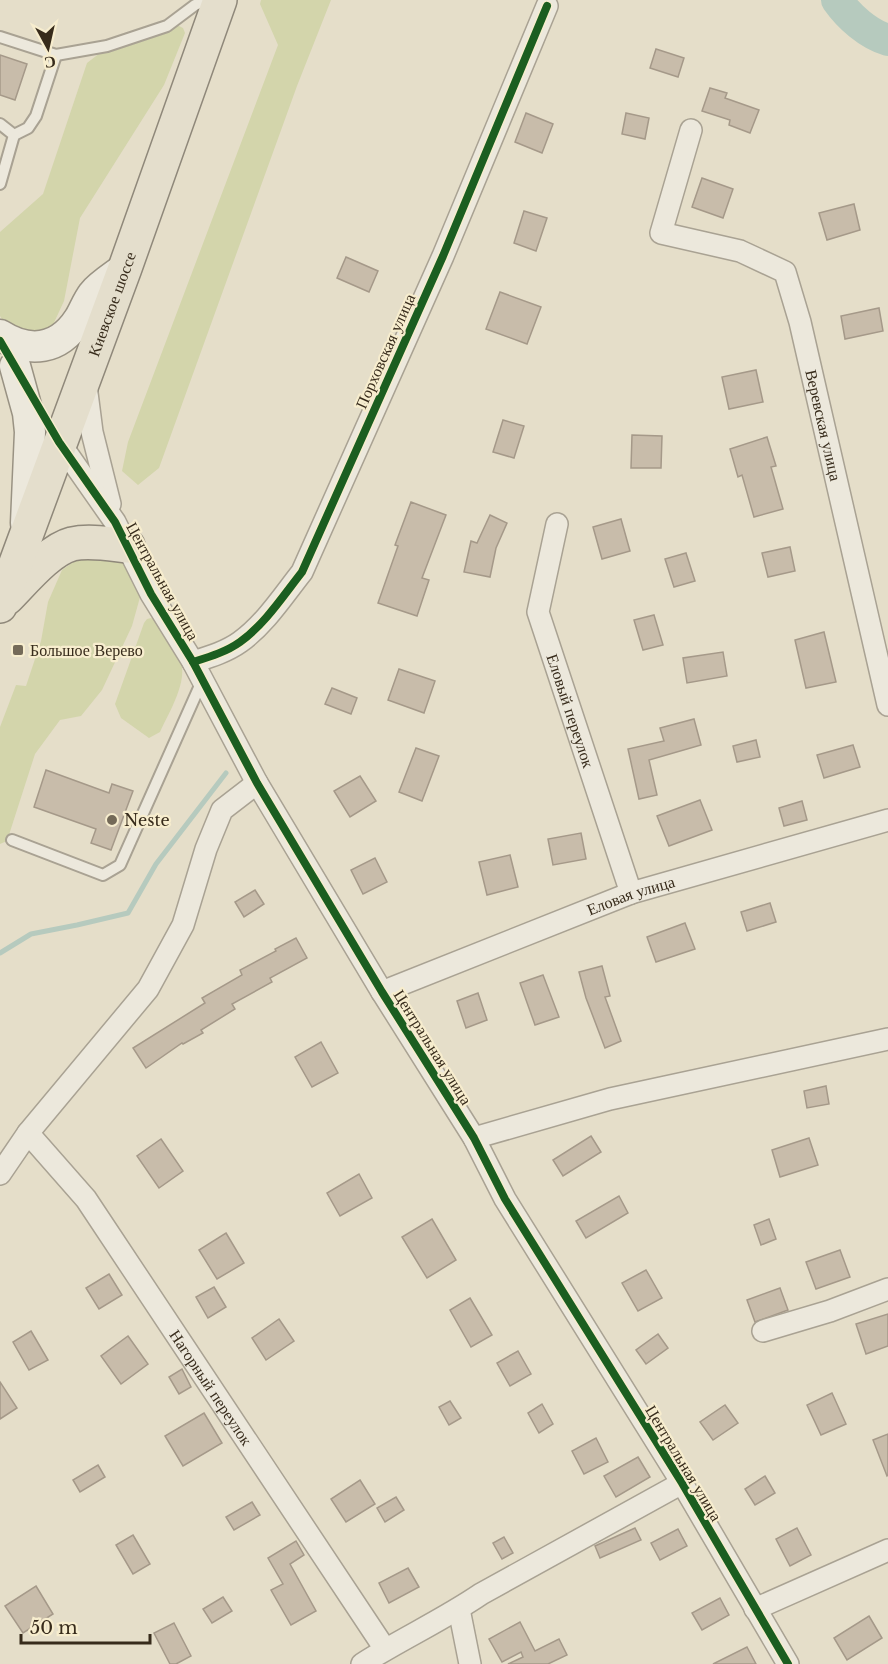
<svg xmlns="http://www.w3.org/2000/svg" width="888" height="1664" viewBox="0 0 888 1664" font-family="'Libre Baskerville',serif">
<style>
.green{fill:#d3d5ab}
.lines{fill:none;stroke-linecap:round;stroke-linejoin:round}
.stream{stroke:#b6cabe;stroke-width:5}
.river{stroke:#b6cabe;stroke-width:32}
.building{fill:#c8bcaa;stroke:#a59989;stroke-width:1.5}
.lane-casing{stroke:#a9a293;stroke-width:14}
.street-casing{stroke:#a9a293;stroke-width:24}
.secondary-casing{stroke:#999283;stroke-width:33}
.primary-casing{stroke:#8f887a;stroke-width:36}
.lane{stroke:#ece8dc;stroke-width:10}
.street{stroke:#ece8dc;stroke-width:21}
.secondary{stroke:#ece8dc;stroke-width:30}
.primary{stroke:#e4decc;stroke-width:33}
.cycleway-casing{stroke:#f7edce;stroke-width:11}
.cycleway{stroke:#1b5e20;stroke-width:8}
.poi-dot{fill:#746a58;stroke:#f7edce;stroke-width:2}
.labels{text-anchor:middle;dominant-baseline:central;stroke-width:4.5;stroke-linejoin:round;paint-order:stroke}
.street-label{font-size:16px;fill:#372b1b;stroke:#f7edce}
.poi-label{font-size:16px;fill:#372b1b;stroke:#f7edce;text-anchor:start}
</style>
<rect width="100%" height="100%" fill="#e5dec9"/>
<g class="green">
<path d="M261,0H331L297,86L159,468L138,485L122,471L128,442L278,45L260,4Z"/>
<path d="M177,25L183,28L185,33L164,85L80,218L64,301L52,327L36,334L5,324L0,316V232L43,194L87,63L100,53L121,48Z"/>
<path d="M109,555L134,570L142,590L132,626L102,690L81,716L60,720L35,754L7,841L0,844V727L16,685L26,686L41,641L48,602L62,570L82,556Z"/>
<path d="M151,618L158,621C165,633 174,646 180,659C189,681 169,712 160,732L149,738L121,718L115,704L144,623L147,619Z"/>
</g>
<g class="lines">
<path class="stream" d="M0,953L31,934L77,925L128,913L156,864L226,773"/>
<path class="river" d="M837,0C849,17 868,34 888,40"/>
</g>
<g class="building">
<path d="M656,49L684,58L678,77L650,68Z"/>
<path d="M0,55L27,64L15,100L0,95Z"/>
<path d="M710,88L727,93L725,98L759,110L750,133L729,125L730,120L702,111Z"/>
<path d="M526,113L553,124L542,153L515,142Z"/>
<path d="M626,113L649,118L645,139L622,134Z"/>
<path d="M702,178L733,189L723,218L692,207Z"/>
<path d="M854,204L860,230L827,240L819,213Z"/>
<path d="M524,211L547,218L536,251L514,243Z"/>
<path d="M346,257L378,271L369,292L337,278Z"/>
<path d="M500,292L541,307L527,344L486,329Z"/>
<path d="M879,308L883,331L845,339L841,316Z"/>
<path d="M756,370L763,402L729,409L722,377Z"/>
<path d="M503,420L524,426L514,458L493,452Z"/>
<path d="M632,435L662,436L661,468H631Z"/>
<path d="M767,437L776,466L771,467L783,509L754,517L742,475L738,477L730,449Z"/>
<path d="M411,502L446,515L422,578L429,580L417,616L378,603L398,546L395,545Z"/>
<path d="M490,515L507,523L496,548L490,577L464,572L471,541L477,543Z"/>
<path d="M621,519L630,551L602,559L593,527Z"/>
<path d="M790,547L795,571L768,577L762,553Z"/>
<path d="M686,553L695,581L674,587L665,559Z"/>
<path d="M654,615L663,645L643,650L634,620Z"/>
<path d="M824,632L836,682L806,688L795,640Z"/>
<path d="M723,652L727,676L687,683L683,658Z"/>
<path d="M399,669L435,681L424,713L388,700Z"/>
<path d="M332,688L357,698L351,714L325,704Z"/>
<path d="M694,719L701,745L649,760L657,795L639,799L628,749L664,741L660,728Z"/>
<path d="M756,740L760,757L737,762L733,746Z"/>
<path d="M853,745L860,767L824,778L817,755Z"/>
<path d="M416,748L439,756L422,801L399,792Z"/>
<path d="M46,770L109,793L112,784L133,791L111,850L91,843L96,829L34,807Z"/>
<path d="M360,776L376,801L350,817L334,791Z"/>
<path d="M700,800L712,830L669,846L657,816Z"/>
<path d="M802,801L807,820L784,826L779,808Z"/>
<path d="M581,833L586,859L553,865L548,839Z"/>
<path d="M510,855L518,887L487,895L479,862Z"/>
<path d="M375,858L387,882L363,894L351,870Z"/>
<path d="M255,890L264,904L244,917L235,902Z"/>
<path d="M770,903L776,922L747,931L741,912Z"/>
<path d="M685,923L695,949L656,962L647,937Z"/>
<path d="M296,938L307,958L270,978L272,982L232,1004L235,1009L201,1030L203,1033L183,1044L182,1043L146,1068L133,1048L205,1003L202,998L242,975L240,970L276,951L275,949Z"/>
<path d="M602,966L610,996L605,997L621,1041L605,1048L586,998L579,972Z"/>
<path d="M543,975L559,1017L535,1025L520,983Z"/>
<path d="M478,993L487,1020L466,1028L457,1001Z"/>
<path d="M321,1042L338,1073L312,1087L295,1057Z"/>
<path d="M826,1086L829,1104L807,1108L804,1091Z"/>
<path d="M591,1136L601,1152L563,1176L553,1160Z"/>
<path d="M809,1138L818,1165L780,1177L772,1150Z"/>
<path d="M161,1139L183,1171L159,1188L137,1156Z"/>
<path d="M359,1174L372,1198L340,1216L327,1193Z"/>
<path d="M619,1196L628,1213L586,1238L576,1221Z"/>
<path d="M432,1219L456,1260L427,1278L402,1237Z"/>
<path d="M769,1219L776,1239L761,1245L754,1225Z"/>
<path d="M226,1233L244,1263L217,1279L199,1250Z"/>
<path d="M840,1250L850,1277L816,1289L806,1262Z"/>
<path d="M646,1270L662,1298L638,1311L622,1283Z"/>
<path d="M109,1274L122,1295L99,1309L86,1288Z"/>
<path d="M214,1287L226,1307L208,1318L196,1297Z"/>
<path d="M780,1288L788,1310L755,1322L747,1300Z"/>
<path d="M470,1298L492,1335L471,1347L450,1310Z"/>
<path d="M888,1314V1346L866,1354L856,1324Z"/>
<path d="M279,1319L294,1341L266,1360L252,1338Z"/>
<path d="M31,1331L48,1360L29,1370L13,1342Z"/>
<path d="M658,1334L668,1348L646,1364L636,1350Z"/>
<path d="M128,1336L148,1364L121,1384L101,1356Z"/>
<path d="M518,1351L531,1374L510,1386L497,1363Z"/>
<path d="M182,1369L191,1387L179,1394L169,1377Z"/>
<path d="M0,1382L17,1408L0,1419Z"/>
<path d="M832,1393L846,1424L821,1435L807,1405Z"/>
<path d="M450,1401L461,1418L449,1425L439,1407Z"/>
<path d="M542,1404L553,1424L539,1433L528,1413Z"/>
<path d="M725,1405L738,1423L713,1440L700,1422Z"/>
<path d="M204,1413L222,1443L183,1466L165,1436Z"/>
<path d="M888,1434V1475L887,1476L873,1440Z"/>
<path d="M596,1438L608,1462L584,1474L572,1451Z"/>
<path d="M638,1457L650,1477L616,1497L604,1476Z"/>
<path d="M98,1465L105,1477L80,1492L73,1480Z"/>
<path d="M765,1476L775,1493L755,1505L745,1489Z"/>
<path d="M360,1480L375,1504L346,1522L331,1499Z"/>
<path d="M396,1497L404,1510L385,1522L377,1508Z"/>
<path d="M252,1502L260,1515L234,1530L226,1517Z"/>
<path d="M635,1528L641,1540L600,1558L595,1546Z"/>
<path d="M797,1528L811,1555L790,1566L776,1539Z"/>
<path d="M678,1529L687,1546L660,1560L651,1543Z"/>
<path d="M133,1535L150,1564L133,1574L116,1545Z"/>
<path d="M504,1537L513,1553L502,1559L493,1543Z"/>
<path d="M296,1541L304,1555L290,1564L316,1611L291,1625L271,1590L283,1584L268,1558Z"/>
<path d="M408,1568L419,1587L389,1603L379,1583Z"/>
<path d="M36,1586L53,1614L23,1633L5,1606Z"/>
<path d="M223,1597L232,1611L212,1623L203,1609Z"/>
<path d="M720,1598L729,1615L702,1630L692,1613Z"/>
<path d="M869,1616L882,1638L847,1660L834,1638Z"/>
<path d="M520,1622L535,1651L559,1639L567,1655L548,1664H508L523,1657L521,1652L502,1662L489,1639Z"/>
<path d="M174,1623L191,1656L176,1664H170L154,1633Z"/>
<path d="M747,1647L756,1664H713Z"/>
</g>
<g class="lines">
<defs>
<g id="lane">
<path d="M0,37L56,55L107,46L167,26L195,5L207,0"/>
<path d="M0,124L14,135L0,184"/>
<path d="M14,135L28,128L36,116L56,55"/>
<path d="M12,840L103,875L120,865L202,681"/>
</g>
<g id="street">
<path id="s1" d="M691,130L661,233L740,251L785,272L800,322L888,705"/>
<path d="M86,385L92,432L110,504"/>
<path d="M59,442L115,522L151,594L193,662L257,783L382,992L474,1138L505,1199L682,1483L788,1664"/>
<path id="s2" d="M557,524L538,612L631,893"/>
<path d="M193,662C209,657 226,652 240,642C265,624 283,596 302,572L443,256L547,6"/>
<path id="s3" d="M382,992L631,893L888,820"/>
<path id="s4" d="M28,1133L86,1199L385,1649"/>
<path d="M474,1138L610,1099L888,1039"/>
<path d="M0,1174L28,1133L148,989L183,925L206,849L222,810L257,783"/>
<path d="M763,1331L830,1311L888,1289"/>
<path d="M459,1609L470,1664"/>
<path d="M755,1609L888,1550"/>
<path d="M362,1664C401,1639 443,1620 481,1594L682,1483"/>
</g>
<g id="secondary">
<path d="M0,335C30,354 59,350 79,319C84,311 87,302 93,294C101,284 115,276 125,268"/>
<path d="M15,366L28,413L30,432L26,523"/>
</g>
<g id="primary">
<path d="M7,598C24,581 49,550 72,544C89,540 110,544 128,546"/>
<path id="s5" d="M0,606L125,268L220,0"/>
</g>
</defs>
<use href="#lane" class="lane-casing"/>
<use href="#street" class="street-casing"/>
<use href="#secondary" class="secondary-casing"/>
<use href="#primary" class="primary-casing"/>
<use href="#lane" class="lane"/>
<use href="#street" class="street"/>
<use href="#secondary" class="secondary"/>
<use href="#primary" class="primary"/>
<defs>
<g id="cycleway">
<path d="M0,341L59,442L115,522L151,594L193,662L257,783L382,992L474,1138L505,1199L682,1483L788,1664"/>
<path d="M193,662C209,657 226,652 240,642C265,624 283,596 302,572L443,256L547,6"/>
</g>
</defs>
<use href="#cycleway" class="cycleway-casing"/>
<use href="#cycleway" class="cycleway"/>
</g>
<g class="poi-dot">
<rect x="12" y="644" width="12" height="12" rx="3"/>
<circle cx="112" cy="820" r="6"/>
</g>
<g class="labels">
<g class="street-label">
<text stroke="none"><textPath href="#s5" startOffset="322">Киевское шоссе</textPath></text>
<text transform="translate(385 351) rotate(-66)">Порховская улица</text>
<text stroke="none"><textPath href="#s1" startOffset="396">Веревская улица</textPath></text>
<text transform="translate(163 581) rotate(61)">Центральная улица</text>
<text stroke="none"><textPath href="#s2" startOffset="194">Еловый переулок</textPath></text>
<text stroke="none"><textPath href="#s3" startOffset="267">Еловая улица</textPath></text>
<text transform="translate(433 1047) rotate(58)">Центральная улица</text>
<text stroke="none"><textPath href="#s4" startOffset="314">Нагорный переулок</textPath></text>
<text transform="translate(684 1463) rotate(59)">Центральная улица</text>
</g>
<g class="poi-label">
<text x="30" y="650">Большое Верево</text>
<text x="124" y="820">Neste</text>
</g>
</g>
<g transform="translate(48 48) rotate(172)" stroke="#f7edce" stroke-width="4.5" paint-order="stroke">
<path d="M0-4.5L10 22L0 15L-10 22Z" fill="#372b1b"/>
<text y="-9" font-size="16" font-weight="bold" text-anchor="middle" fill="#372b1b">С</text>
</g>
<path d="M21 1634v9h129v-9" fill="none" stroke="#372b1b" stroke-width="3"/>
<text x="30" y="1634" font-size="18" fill="#372b1b" stroke="#f7edce" stroke-width="4.5" paint-order="stroke">50 m</text>
</svg>
